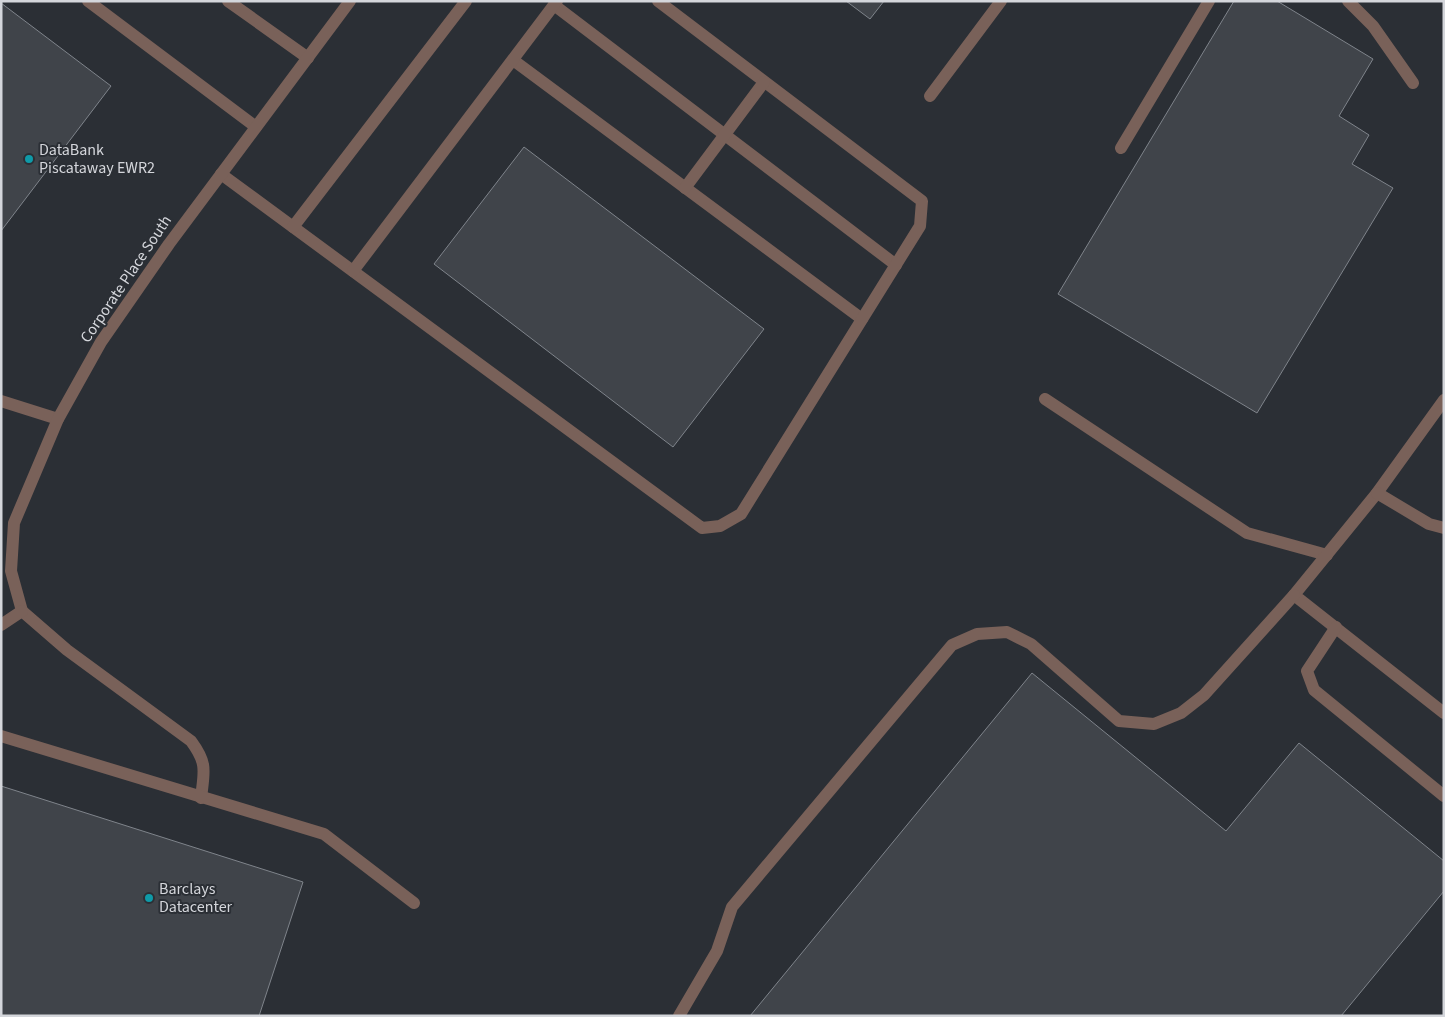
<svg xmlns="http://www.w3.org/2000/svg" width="1445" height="1017" viewBox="0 0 1445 1017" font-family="'Source Sans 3',sans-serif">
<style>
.building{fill:#40444a;stroke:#7f848b}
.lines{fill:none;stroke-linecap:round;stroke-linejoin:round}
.minor{stroke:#796159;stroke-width:12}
.culture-dot{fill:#0f9aa8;stroke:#2b2f35;stroke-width:2}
.labels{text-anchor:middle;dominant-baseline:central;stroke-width:4;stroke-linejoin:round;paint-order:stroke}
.poi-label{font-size:16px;fill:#d4d6db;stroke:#2b2f35;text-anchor:start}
.street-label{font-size:16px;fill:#d4d6db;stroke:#2b2f35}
</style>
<rect width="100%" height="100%" fill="#2b2f35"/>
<g class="building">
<path d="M846,1H884L870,19Z"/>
<path d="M1234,1H1277L1373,59L1339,116L1369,135L1352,164L1393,188L1257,413L1058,294Z"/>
<path d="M1,3L111,86L1,231Z"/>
<path d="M524,147L764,329L673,447L434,264Z"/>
<path d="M1032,673L1226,831L1299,743L1444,861V891L1341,1016H750Z"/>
<path d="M1,786L303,882L259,1016H1Z"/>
</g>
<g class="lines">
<g class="minor">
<path d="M88,1L256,127"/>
<path d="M228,1L308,58"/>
<path d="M1348,1L1373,26L1413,83"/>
<path d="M554,5L896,265"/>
<path d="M513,60L862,319"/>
<path d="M930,96L1001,1"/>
<path d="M1121,148L1209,1"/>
<path d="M221,174L702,528L720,526L741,514L920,226L922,201L658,1"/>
<path d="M685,188L764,82"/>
<path d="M293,227L466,1"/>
<path d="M353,271L557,1"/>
<path d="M1045,399L1247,533L1327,555"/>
<path d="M1444,400L1377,493L1294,595L1444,713"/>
<path d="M1,401L58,419"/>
<path d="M1377,493L1429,524L1444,528"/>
<path d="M22,611L11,571L14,523L58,419L101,342L169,244L350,1"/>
<path d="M22,611L67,650L191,741C208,764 204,771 201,798"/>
<path d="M1,625L22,611"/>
<path d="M1336,627L1307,671L1314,690L1444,796"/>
<path d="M1,736L324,834L414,903"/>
<path d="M679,1016L717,951L732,907L952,645L977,634L1007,632L1031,644L1119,721L1154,724L1181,713L1204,695L1294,595"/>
</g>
</g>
<g class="culture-dot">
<circle cx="29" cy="159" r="5"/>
<circle cx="149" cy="898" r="5"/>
</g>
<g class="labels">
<g class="poi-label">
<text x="39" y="150">DataBank<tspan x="39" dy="18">Piscataway EWR2</tspan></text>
<text x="159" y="889">Barclays<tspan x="159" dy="18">Datacenter</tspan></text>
</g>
<g class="street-label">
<text transform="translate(126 279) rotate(-56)">Corporate Place South</text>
</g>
</g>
<rect width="1445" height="1017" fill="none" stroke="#d4d6db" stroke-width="5"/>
</svg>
